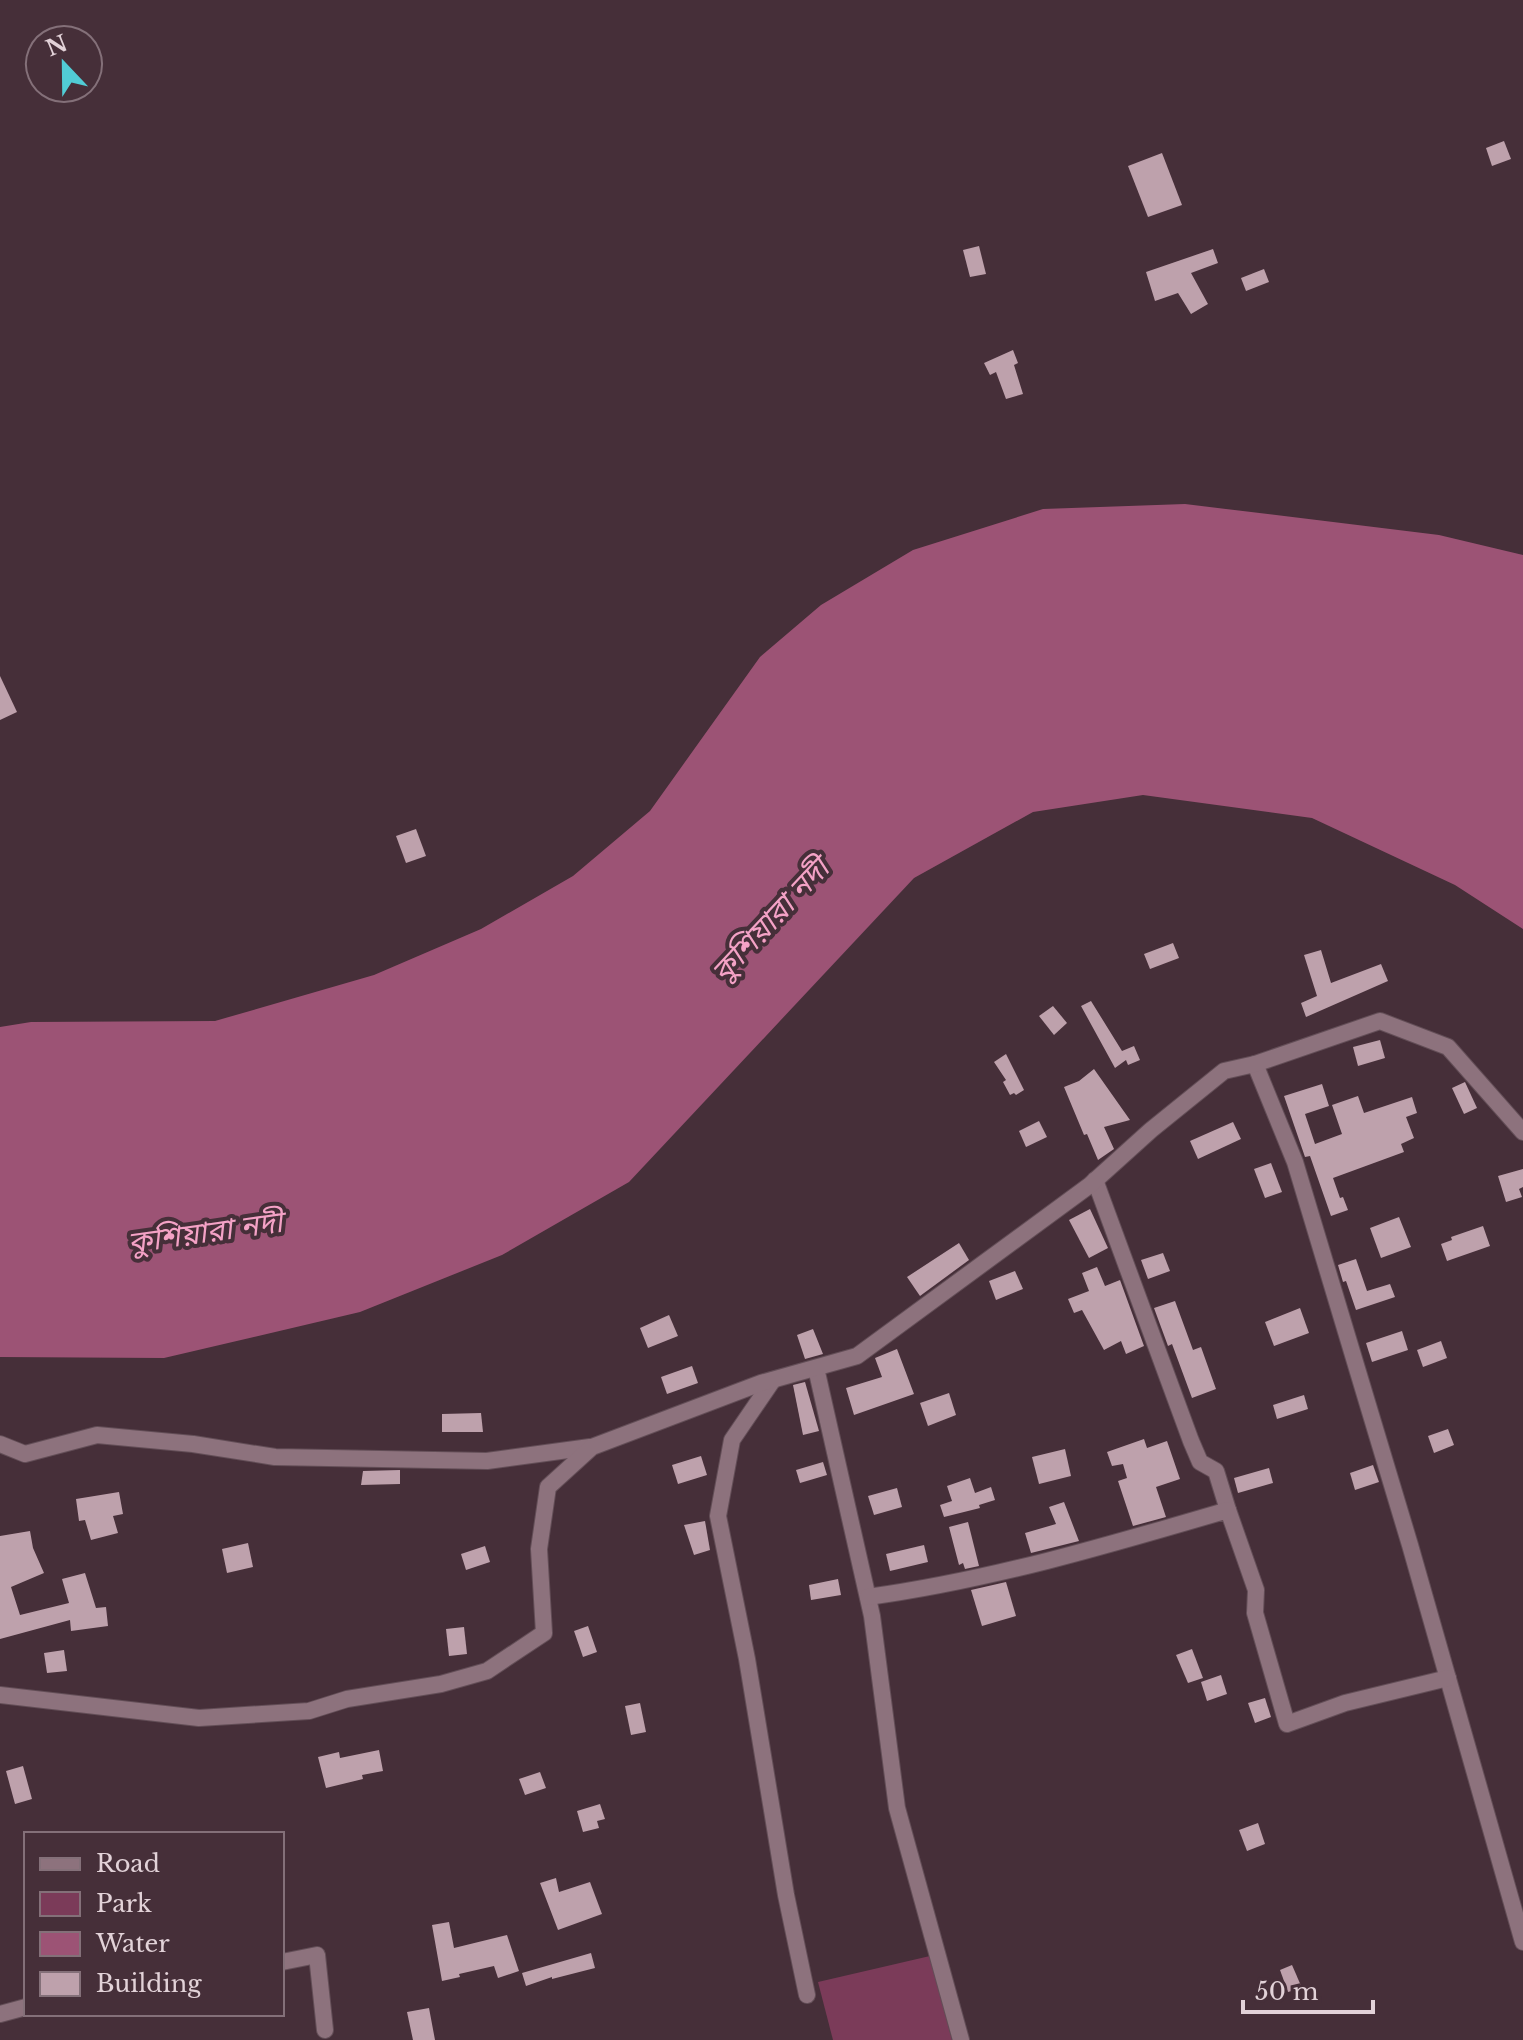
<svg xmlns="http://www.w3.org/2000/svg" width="1523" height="2040" viewBox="0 0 1523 2040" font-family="'Libre Baskerville','Noto Sans Bengali',serif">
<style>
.green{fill:#7b3b59}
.water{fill:#9c5375}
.building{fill:#bea1ac}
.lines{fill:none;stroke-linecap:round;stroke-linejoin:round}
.street-casing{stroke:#634e57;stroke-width:18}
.street{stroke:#8d727d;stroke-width:16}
.labels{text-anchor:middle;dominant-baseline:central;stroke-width:8;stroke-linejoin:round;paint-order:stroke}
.water-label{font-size:30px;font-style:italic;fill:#f4a2c6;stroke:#462f39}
</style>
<rect width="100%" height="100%" fill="#462f39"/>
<path class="green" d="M930,1956L952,2040H833L818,1982Z"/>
<path class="water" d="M1185,504L1439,535L1523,555V929L1455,885L1312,818L1143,795L1033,812L914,878L629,1182L502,1255L360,1312L164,1358L0,1357V1027L31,1022L215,1021L374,975L481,929L573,876L650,811L760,657L821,605L913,550L1043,509Z"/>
<g class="building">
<path d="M1504,141L1511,159L1492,166L1486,148Z"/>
<path d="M1162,153L1182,205L1148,217L1128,166Z"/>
<path d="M979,246L986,274L970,277L963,250Z"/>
<path d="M1213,249L1218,263L1191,273L1208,304L1191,314L1178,293L1155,301L1146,272Z"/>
<path d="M1264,269L1269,282L1246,291L1241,278Z"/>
<path d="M1013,350L1018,363L1014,365L1023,394L1006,399L996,372L990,375L984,363Z"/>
<path d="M0,676L17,712L0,720Z"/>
<path d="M416,829L426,856L406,863L396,836Z"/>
<path d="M1173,943L1179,958L1150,969L1144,954Z"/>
<path d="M1321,950L1331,983L1381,964L1388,981L1306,1017L1301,1003L1317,996L1304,955Z"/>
<path d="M1091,1001L1122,1051L1134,1046L1140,1060L1128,1065L1126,1060L1115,1068L1081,1006Z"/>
<path d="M1053,1006L1067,1023L1054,1035L1039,1016Z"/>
<path d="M1380,1040L1385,1058L1358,1066L1353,1047Z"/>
<path d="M1006,1054L1024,1090L1016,1095L1014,1093L1010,1095L1003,1082L1006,1080L994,1062Z"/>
<path d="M1094,1069L1130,1120L1104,1127L1114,1149L1098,1160L1087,1134L1084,1135L1064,1087L1079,1081Z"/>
<path d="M1465,1082L1477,1108L1464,1114L1452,1088Z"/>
<path d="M1322,1084L1329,1106L1305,1114L1315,1144L1342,1134L1332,1105L1358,1096L1364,1113L1412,1097L1417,1113L1406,1117L1414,1138L1401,1144L1404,1152L1333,1178L1340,1198L1343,1197L1348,1210L1331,1216L1310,1156L1305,1157L1284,1096Z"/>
<path d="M1039,1121L1047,1137L1026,1147L1019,1131Z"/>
<path d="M1233,1122L1241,1139L1198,1159L1190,1141Z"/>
<path d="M1271,1163L1282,1192L1265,1198L1254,1169Z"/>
<path d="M1523,1169V1187L1519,1189L1522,1197L1506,1202L1498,1176Z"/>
<path d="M1090,1209L1108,1248L1089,1258L1069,1220Z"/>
<path d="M1399,1217L1411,1247L1381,1258L1370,1228Z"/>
<path d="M1483,1226L1490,1246L1447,1261L1441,1244L1452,1240L1451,1237Z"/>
<path d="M959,1243L969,1260L920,1296L907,1277Z"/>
<path d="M1163,1253L1170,1271L1148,1279L1141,1260Z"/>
<path d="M1356,1259L1367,1291L1390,1284L1395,1297L1356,1310L1346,1281L1343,1282L1338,1265Z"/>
<path d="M1097,1267L1105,1286L1120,1280L1144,1346L1126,1354L1121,1341L1104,1350L1082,1310L1074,1313L1068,1299L1089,1291L1082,1273Z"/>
<path d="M1015,1271L1023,1289L996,1300L989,1281Z"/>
<path d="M1175,1301L1193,1350L1201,1347L1216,1389L1192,1398L1172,1344L1168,1346L1154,1308Z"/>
<path d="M1300,1308L1309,1333L1274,1346L1265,1322Z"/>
<path d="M669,1315L678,1336L648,1348L640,1328Z"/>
<path d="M813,1329L823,1354L805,1359L797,1335Z"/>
<path d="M1402,1331L1408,1350L1372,1362L1366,1343Z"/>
<path d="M1441,1341L1447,1358L1423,1367L1417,1350Z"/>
<path d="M897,1349L914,1394L854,1415L846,1388L882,1377L875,1358Z"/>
<path d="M692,1366L698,1383L667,1394L661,1377Z"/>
<path d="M805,1382L819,1431L803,1435L793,1385Z"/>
<path d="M949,1393L956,1415L928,1426L920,1403Z"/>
<path d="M1304,1395L1308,1409L1277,1419L1273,1405Z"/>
<path d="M481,1413L483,1432H442V1414Z"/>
<path d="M1448,1429L1454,1445L1434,1453L1428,1436Z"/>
<path d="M1144,1439L1147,1448L1167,1441L1180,1479L1156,1487L1166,1517L1133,1526L1118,1481L1127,1478L1123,1464L1112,1466L1107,1452Z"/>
<path d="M1065,1449L1071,1476L1039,1484L1032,1457Z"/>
<path d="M701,1456L707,1475L678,1484L672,1465Z"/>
<path d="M823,1462L827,1475L800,1483L796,1470Z"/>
<path d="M1373,1465L1379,1482L1355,1490L1350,1473Z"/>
<path d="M1269,1468L1273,1483L1238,1493L1234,1478Z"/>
<path d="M400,1470V1484L361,1485L363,1471Z"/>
<path d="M970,1478L975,1493L991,1487L995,1500L979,1505L980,1508L944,1517L940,1505L952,1501L947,1486Z"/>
<path d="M897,1488L902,1507L874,1515L868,1496Z"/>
<path d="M119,1492L123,1514L113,1516L118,1533L91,1540L85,1520L79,1521L76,1499Z"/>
<path d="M1064,1502L1079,1541L1031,1553L1025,1533L1056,1524L1049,1507Z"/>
<path d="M705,1521L710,1550L694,1555L684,1525Z"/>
<path d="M968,1522L979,1566L965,1569L963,1563L959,1565L949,1527Z"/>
<path d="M30,1531L33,1548L44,1573L11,1587L20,1615L69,1603L62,1579L85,1573L96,1608L106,1607L108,1626L71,1631L70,1620L0,1639V1536Z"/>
<path d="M248,1543L253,1567L227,1573L222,1549Z"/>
<path d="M924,1545L928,1562L890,1571L886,1554Z"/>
<path d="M485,1546L490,1562L466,1570L461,1554Z"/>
<path d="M838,1579L841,1595L811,1600L809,1585Z"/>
<path d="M1006,1582L1016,1616L982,1626L971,1590Z"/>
<path d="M588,1626L597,1652L583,1657L574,1631Z"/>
<path d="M464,1627L467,1654L449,1656L446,1629Z"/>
<path d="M1192,1649L1203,1678L1188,1683L1176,1655Z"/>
<path d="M64,1650L67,1671L47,1673L44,1653Z"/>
<path d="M1221,1675L1227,1694L1207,1701L1201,1682Z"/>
<path d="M1265,1698L1271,1717L1255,1723L1248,1703Z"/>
<path d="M640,1703L646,1732L631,1735L625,1706Z"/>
<path d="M379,1750L383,1771L362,1775L363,1779L326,1788L318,1757L339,1752L340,1758Z"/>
<path d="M23,1766L32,1799L15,1804L6,1771Z"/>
<path d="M540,1772L546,1788L525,1795L519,1779Z"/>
<path d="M600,1804L605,1819L597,1821L599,1828L583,1832L577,1811Z"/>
<path d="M1258,1823L1265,1844L1247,1851L1239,1830Z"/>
<path d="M556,1878L559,1892L590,1882L602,1914L558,1930L540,1883Z"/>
<path d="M449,1922L454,1948L507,1935L519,1971L498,1978L494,1966L459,1974L460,1977L442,1981L432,1925Z"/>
<path d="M591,1953L595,1968L552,1979V1977L526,1986L522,1973Z"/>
<path d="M1292,1965L1302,1988L1288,1992L1280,1970Z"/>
<path d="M429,2008L435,2040H413L407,2012Z"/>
</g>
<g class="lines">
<defs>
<g id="street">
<path d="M1255,1064L1295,1162L1410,1545L1523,1942"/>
<path d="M1095,1180L1191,1441L1200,1462L1216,1471L1228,1510"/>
<path d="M816,1368L872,1616L897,1808L961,2040"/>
<path d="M773,1380L732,1440L718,1516L747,1659L786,1895L807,1995"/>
<path d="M0,1444L25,1454L97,1435L193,1444L275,1457L487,1461L590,1447"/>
<path d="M868,1597C991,1580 1109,1545 1228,1510L1256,1590L1255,1613L1287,1724L1345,1703L1448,1678"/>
<path d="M0,1695L199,1718L309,1711L347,1699L441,1684L487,1671L544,1633L539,1549L548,1487L592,1447L761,1383L857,1356L1090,1185L1151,1130L1224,1071L1255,1064L1380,1021L1448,1047L1523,1132"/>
<path d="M282,1962L317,1955L325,2030"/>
<path d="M0,2014L26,2007"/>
</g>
</defs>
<use href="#street" class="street-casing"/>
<use href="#street" class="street"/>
</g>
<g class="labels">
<g class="water-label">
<text transform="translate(770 920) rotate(-47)">কুশিয়ারা নদী</text>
<text transform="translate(205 1232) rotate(-8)">কুশিয়ারা নদী</text>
</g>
</g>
<rect x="24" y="1832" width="260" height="184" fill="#462f39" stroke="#847079" stroke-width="2"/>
<rect x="40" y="1858" width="40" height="12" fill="#8d727d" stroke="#847079" stroke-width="2"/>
<text x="96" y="1872" font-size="24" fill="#e2d2d8">Road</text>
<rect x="40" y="1892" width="40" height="24" fill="#7b3b59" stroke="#847079" stroke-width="2"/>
<text x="96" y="1912" font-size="24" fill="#e2d2d8">Park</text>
<rect x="40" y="1932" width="40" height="24" fill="#9c5375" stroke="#847079" stroke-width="2"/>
<text x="96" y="1952" font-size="24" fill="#e2d2d8">Water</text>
<rect x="40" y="1972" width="40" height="24" fill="#bea1ac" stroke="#847079" stroke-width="2"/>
<text x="96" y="1992" font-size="24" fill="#e2d2d8">Building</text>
<g transform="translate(64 64) rotate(338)"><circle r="38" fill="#462f39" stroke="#847079" stroke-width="2"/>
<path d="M0-6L14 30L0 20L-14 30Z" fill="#51ccd5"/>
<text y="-12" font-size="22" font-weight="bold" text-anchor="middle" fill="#e2d2d8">N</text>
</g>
<path d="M1243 2000v12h130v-12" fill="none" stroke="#e2d2d8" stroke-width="4"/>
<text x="1255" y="2000" font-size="24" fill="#e2d2d8" stroke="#462f39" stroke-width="6" paint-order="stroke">50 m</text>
</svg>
